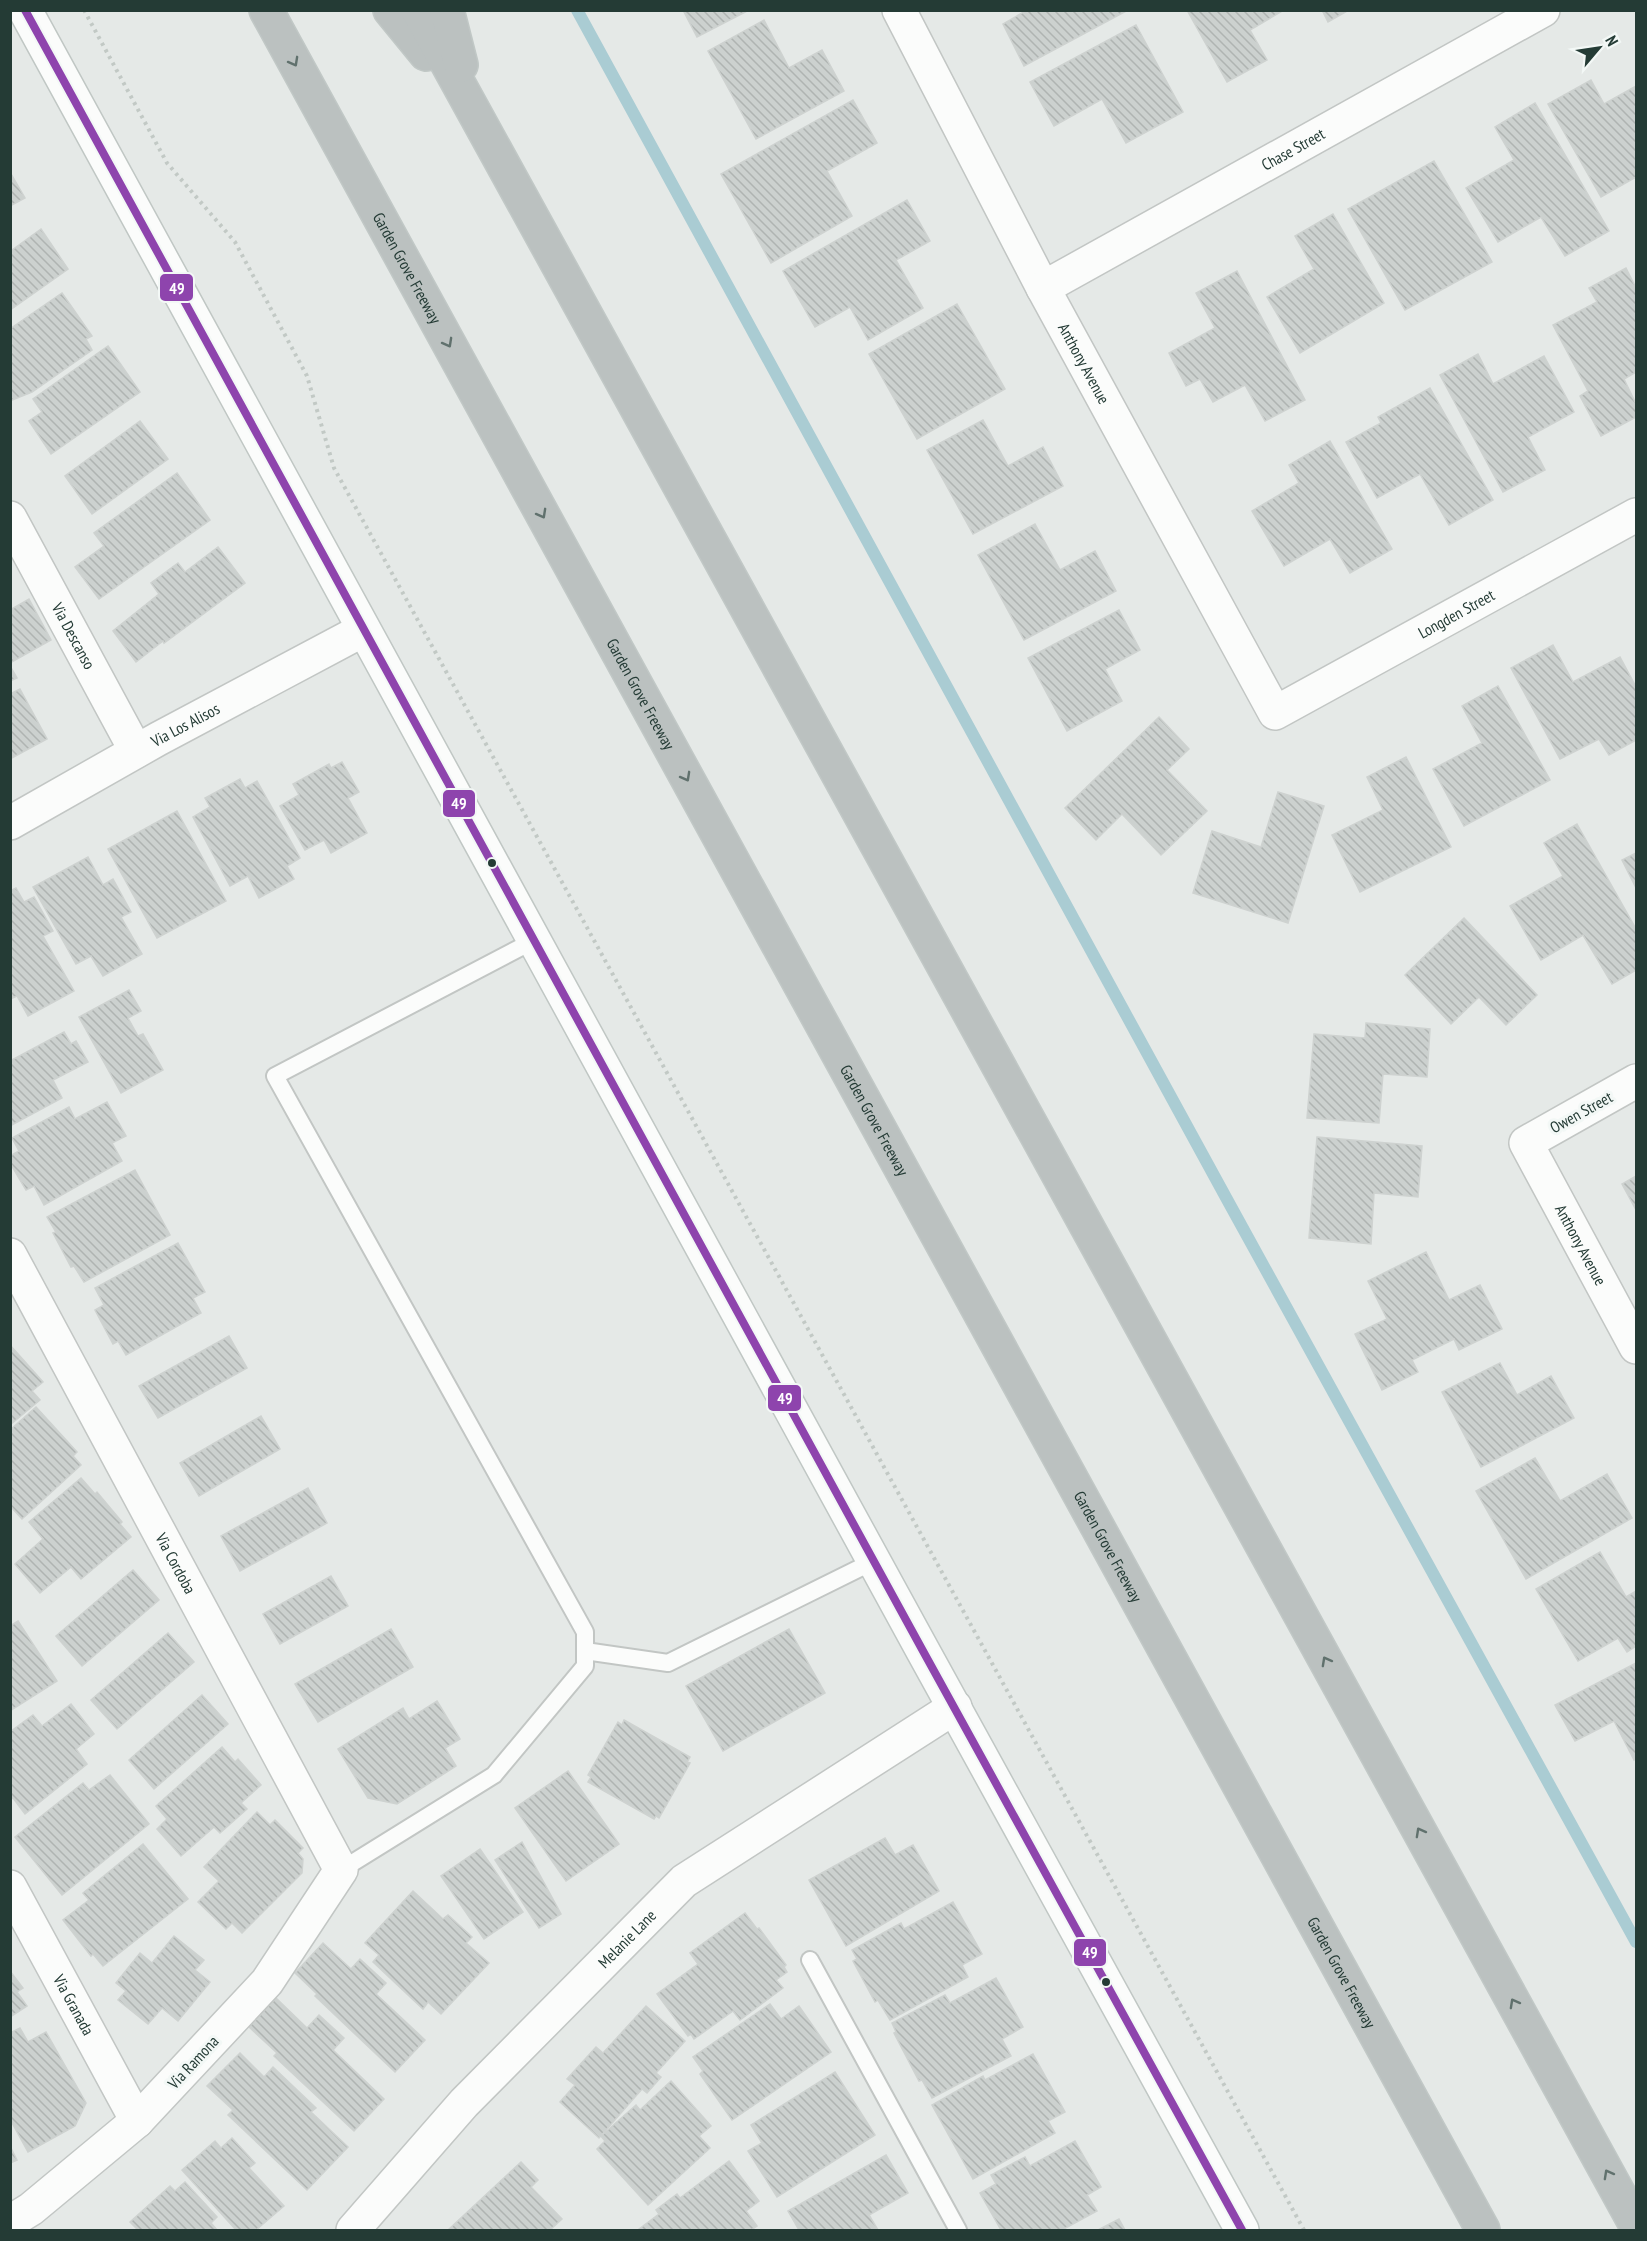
<svg xmlns="http://www.w3.org/2000/svg" width="1647" height="2241" viewBox="0 0 1647 2241" font-family="'PT Sans Narrow',sans-serif">
<style>
.lines{fill:none;stroke-linecap:round;stroke-linejoin:round}
.stream{stroke:#aaccd3;stroke-width:12}
.building{fill:url(#building-back-hatch);stroke:#ced2d0;stroke-width:1.5}
.lane-casing{stroke:#c2c6c4;stroke-width:20}
.street-casing{stroke:#c2c6c4;stroke-width:36}
.secondary-casing{stroke:#c0c7c4;stroke-width:36}
.highway-casing{stroke:#c1c8c6;stroke-width:36}
.path{stroke:#c2c9c5;stroke-width:4;stroke-dasharray:3 4.5;stroke-linecap:butt}
.lane{stroke:#fbfcfb;stroke-width:16}
.street{stroke:#fbfcfb;stroke-width:33}
.secondary{stroke:#fbfcfb;stroke-width:33}
.highway{stroke:#bbc1c0;stroke-width:33}
.bus-1-casing{stroke:#f3f8f6;stroke-width:12}
.bus-1{stroke:#8e44ad;stroke-width:8}
.oneway{stroke:#60716d}
.bus-dot{fill:#243b35;stroke:#f3f8f6;stroke-width:2}
.labels{text-anchor:middle;dominant-baseline:central;stroke-width:6;stroke-linejoin:round;paint-order:stroke}
.street-label{font-size:16px;fill:#243b35;stroke:#f3f8f6}
.line-badge{stroke:#f3f8f6;stroke-width:2}
.badge-label{font-size:16px;text-anchor:middle;font-weight:bold;fill:#fff}
</style>
<defs>
<pattern id="building-back-hatch" width="6" height="6" patternUnits="userSpaceOnUse" patternTransform="scale(1.5)"><rect width="6" height="6" fill="#ccd1cf"/><path d="M-1 5l2 2M0 0l6 6M5-1l2 2" fill="none" stroke="#afb4b2"/></pattern>
</defs>
<rect width="100%" height="100%" fill="#e5e9e7"/>
<g class="lines">
<path class="stream" d="M577,10L1229,1203L1636,1942"/>
</g>
<g class="building">
<path d="M683,10H749L697,37Z"/>
<path d="M1027,10H1128L1024,66L1003,24Z"/>
<path d="M1187,10H1284L1250,30L1267,60L1227,82Z"/>
<path d="M1322,10H1349L1328,22Z"/>
<path d="M764,20L789,68L822,50L844,91L756,139L708,51Z"/>
<path d="M1136,25L1183,112L1126,143L1102,99L1054,126L1030,82Z"/>
<path d="M1591,80L1604,104L1636,86V177L1601,197L1548,104Z"/>
<path d="M853,100L877,143L827,171L852,216L771,263L721,174Z"/>
<path d="M1535,103L1609,231L1565,256L1541,217L1498,242L1466,188L1514,160L1495,127Z"/>
<path d="M1434,161L1492,262L1405,310L1348,209Z"/>
<path d="M10,172L25,198L10,206Z"/>
<path d="M907,200L930,241L896,260L923,308L868,340L850,307L815,327L783,271Z"/>
<path d="M1333,214L1384,303L1300,353L1267,297L1314,269L1295,236Z"/>
<path d="M41,229L68,269L10,310V247L12,250Z"/>
<path d="M1626,268L1636,288V372L1624,379L1636,404V417L1601,436L1580,396L1588,391L1553,325L1597,302L1589,288Z"/>
<path d="M1237,271L1305,400L1265,421L1245,385L1213,402L1200,379L1186,386L1169,353L1215,328L1196,293Z"/>
<path d="M62,293L92,336L86,339L92,350L32,392L10,401V329Z"/>
<path d="M957,304L1005,389L917,439L869,354Z"/>
<path d="M108,346L140,392L51,454L29,421L42,412L33,399Z"/>
<path d="M1478,354L1493,384L1544,356L1574,412L1528,437L1545,470L1503,492L1440,375Z"/>
<path d="M1430,388L1493,500L1449,525L1420,474L1377,498L1346,442L1381,423L1378,417Z"/>
<path d="M983,420L1008,466L1043,447L1063,486L973,534L927,450Z"/>
<path d="M140,421L168,459L92,514L65,476Z"/>
<path d="M1330,441L1392,549L1350,573L1330,539L1284,566L1252,511L1299,483L1289,465Z"/>
<path d="M177,473L210,520L99,599L75,567L104,546L94,533Z"/>
<path d="M1035,524L1060,570L1095,551L1116,591L1024,640L978,555Z"/>
<path d="M218,547L245,583L164,643L163,641L136,662L113,631L159,594L151,583L178,563L185,572Z"/>
<path d="M29,599L51,640L10,663V610Z"/>
<path d="M1119,610L1140,650L1105,669L1122,701L1067,731L1028,658Z"/>
<path d="M1553,645L1573,682L1620,657L1636,687V740L1609,755L1599,739L1560,759L1511,668Z"/>
<path d="M10,666L17,678L10,681Z"/>
<path d="M1498,686L1550,780L1464,826L1433,769L1482,743L1462,706Z"/>
<path d="M20,689L47,739L10,759V694Z"/>
<path d="M1159,717L1189,749L1167,770L1207,811L1161,855L1122,814L1096,840L1065,808Z"/>
<path d="M1406,757L1451,847L1360,892L1332,835L1383,810L1367,777Z"/>
<path d="M342,762L359,792L348,798L367,833L331,853L324,840L305,850L280,806L299,795L293,784L329,764L331,768Z"/>
<path d="M240,779L245,788L257,781L300,858L287,866L294,879L259,898L248,876L230,886L193,817L210,807L205,798Z"/>
<path d="M1278,792L1324,806L1288,923L1193,893L1212,831L1261,847Z"/>
<path d="M177,811L226,901L157,938L108,849Z"/>
<path d="M1577,824L1636,929V970L1612,984L1583,935L1541,960L1510,906L1563,876L1544,843Z"/>
<path d="M1636,853V888L1622,860Z"/>
<path d="M88,857L103,885L113,879L131,912L121,917L142,954L103,976L91,956L76,964L33,887Z"/>
<path d="M16,888L24,902L34,897L53,931L43,936L74,991L28,1016L17,996L10,999V891Z"/>
<path d="M1464,918L1537,995L1506,1025L1479,997L1451,1024L1405,975Z"/>
<path d="M129,990L141,1011L128,1018L138,1036L143,1034L163,1070L121,1093L79,1017Z"/>
<path d="M1366,1023L1430,1029L1427,1077L1383,1074L1379,1123L1307,1118L1314,1034L1365,1038Z"/>
<path d="M64,1032L71,1044L76,1041L88,1062L53,1080L62,1098L10,1126V1061Z"/>
<path d="M107,1102L126,1136L112,1143L122,1161L44,1205L34,1186L26,1190L10,1163V1156L19,1151L12,1138L69,1107L75,1119Z"/>
<path d="M1317,1137L1422,1146L1418,1197L1374,1193L1371,1244L1309,1238Z"/>
<path d="M135,1170L170,1235L84,1282L74,1266L71,1267L53,1233L56,1232L47,1217Z"/>
<path d="M1636,1176V1210L1622,1184Z"/>
<path d="M178,1243L205,1292L193,1298L201,1313L126,1355L118,1341L113,1344L95,1310L104,1305L95,1288Z"/>
<path d="M1426,1252L1449,1300L1480,1285L1502,1329L1459,1350L1454,1339L1412,1360L1418,1372L1382,1390L1355,1334L1387,1319L1368,1281Z"/>
<path d="M229,1336L247,1368L158,1418L139,1386Z"/>
<path d="M10,1345L43,1382L32,1391L40,1400L10,1425Z"/>
<path d="M1500,1363L1517,1395L1551,1376L1574,1418L1481,1467L1442,1392Z"/>
<path d="M36,1407L77,1452L73,1456L81,1465L22,1519L12,1508L10,1510V1430Z"/>
<path d="M261,1416L280,1449L199,1496L180,1463Z"/>
<path d="M1535,1458L1560,1501L1607,1474L1632,1518L1526,1579L1476,1491Z"/>
<path d="M81,1478L95,1494L97,1492L122,1522L120,1524L131,1537L81,1579L71,1567L40,1593L15,1564L43,1539L29,1522Z"/>
<path d="M308,1488L327,1523L240,1571L221,1536Z"/>
<path d="M1600,1552L1626,1597L1636,1591V1646L1627,1652L1618,1638L1578,1661L1536,1589Z"/>
<path d="M133,1570L159,1600L82,1666L56,1636Z"/>
<path d="M331,1576L348,1606L280,1644L263,1614Z"/>
<path d="M18,1621L57,1681L10,1711V1626Z"/>
<path d="M391,1629L413,1667L318,1722L295,1684Z"/>
<path d="M789,1629L825,1693L723,1751L686,1686Z"/>
<path d="M168,1633L194,1662L117,1729L91,1700Z"/>
<path d="M1636,1663V1758L1634,1760L1614,1721L1575,1741L1555,1705Z"/>
<path d="M202,1695L228,1724L154,1789L129,1760Z"/>
<path d="M437,1701L460,1739L445,1748L456,1766L397,1804L368,1798L338,1749L403,1708L409,1719Z"/>
<path d="M71,1704L94,1734L76,1749L87,1764L25,1814L13,1798L10,1800V1732L33,1715L42,1726Z"/>
<path d="M624,1720L690,1757L687,1762L690,1763L659,1818L656,1816L654,1819L588,1782L591,1777L588,1775L618,1722L622,1725Z"/>
<path d="M222,1747L235,1762L238,1759L261,1785L241,1803L247,1809L220,1833L214,1827L181,1856L157,1829L167,1819L156,1806Z"/>
<path d="M568,1771L619,1844L566,1881L515,1808Z"/>
<path d="M110,1775L149,1824L62,1895L15,1837L83,1783L89,1790Z"/>
<path d="M257,1812L270,1825L275,1820L303,1848L298,1853L303,1859L302,1873L242,1933L232,1923L226,1929L198,1902L219,1881L204,1867Z"/>
<path d="M885,1838L895,1855L913,1845L939,1891L846,1946L809,1880Z"/>
<path d="M522,1842L561,1914L539,1928L495,1860Z"/>
<path d="M143,1844L188,1899L103,1966L93,1954L91,1956L63,1920L89,1900L83,1893Z"/>
<path d="M480,1849L523,1912L484,1939L441,1876Z"/>
<path d="M413,1891L443,1919L448,1915L472,1937L466,1943L489,1963L441,2014L428,2002L423,2009L373,1962L379,1955L365,1943Z"/>
<path d="M953,1902L982,1954L962,1965L968,1977L890,2020L878,2000L875,2002L853,1961L857,1959L852,1950L901,1923L904,1929Z"/>
<path d="M745,1913L757,1929L759,1928L786,1965L784,1967L787,1972L776,1980L783,1988L740,2020L733,2011L694,2039L691,2034L688,2036L657,1994L698,1964L690,1953Z"/>
<path d="M174,1936L204,1960L195,1970L210,1982L178,2021L162,2008L148,2024L118,2000L126,1991L116,1983L140,1953L152,1963Z"/>
<path d="M323,1943L351,1969L360,1959L386,1983L376,1994L425,2040L395,2072L315,1996L317,1994L295,1973Z"/>
<path d="M10,1971L23,1988L17,1992L27,2006L10,2017Z"/>
<path d="M996,1978L1023,2027L1002,2039L1011,2056L932,2098L922,2080L919,2081L894,2033L896,2032L892,2023L945,1995L950,2003Z"/>
<path d="M276,1998L307,2028L319,2015L344,2038L333,2050L384,2099L354,2131L274,2056L277,2053L249,2027Z"/>
<path d="M770,2004L781,2019L799,2006L831,2052L732,2120L700,2074L703,2071L693,2057Z"/>
<path d="M646,2006L685,2041L656,2073L661,2077L647,2093L642,2089L599,2138L560,2102L575,2085L567,2079L596,2047L603,2053Z"/>
<path d="M20,2028L28,2042L46,2032L86,2103L75,2126L28,2152L10,2119V2104L12,2103L10,2100V2033Z"/>
<path d="M240,2053L264,2077L273,2067L316,2108L311,2112L348,2147L307,2190L228,2115L233,2110L207,2086Z"/>
<path d="M1033,2054L1065,2112L1048,2121L1055,2133L973,2179L932,2105L983,2076L985,2080Z"/>
<path d="M835,2072L875,2135L777,2197L748,2151L762,2143L751,2125Z"/>
<path d="M671,2081L711,2126L699,2136L710,2148L648,2205L597,2149L605,2141L601,2136L636,2105L640,2110Z"/>
<path d="M232,2138L255,2163L249,2168L284,2206L256,2230H236L182,2170L215,2141L221,2148Z"/>
<path d="M1075,2141L1101,2187L1087,2195L1097,2211L1062,2230H1001L980,2193L996,2184L991,2175L1025,2157L1030,2166Z"/>
<path d="M10,2146L17,2160L10,2163Z"/>
<path d="M886,2155L908,2193L869,2215L878,2230H799L788,2211Z"/>
<path d="M729,2161L759,2201L746,2211L757,2226L751,2230H640L639,2229L659,2214L656,2210L677,2194L680,2198Z"/>
<path d="M521,2162L538,2180L531,2187L562,2219L550,2230H448Z"/>
<path d="M185,2182L217,2217L211,2223L217,2230H138L130,2222L170,2186L175,2191Z"/>
<path d="M1119,2219L1125,2230H1098Z"/>
</g>
<g class="lines">
<defs>
<g id="lane">
<path d="M585,1651L668,1663L874,1561"/>
<path d="M341,1870L494,1775L585,1666V1632L275,1076L533,941"/>
<path d="M810,1960L958,2230"/>
</g>
<g id="street">
<path id="s1" d="M899,10L1043,288L1275,713L1636,515"/>
<path id="s2" d="M1043,288L1543,10"/>
<path id="s3" d="M10,518L136,751"/>
<path id="s4" d="M10,823L158,739L363,630"/>
<path id="s5" d="M1636,1081L1526,1143L1636,1347"/>
<path id="s6" d="M10,1255L341,1870L267,1982L137,2121L31,2209L10,2222"/>
<path id="s7" d="M10,1887L137,2121"/>
<path id="s8" d="M353,2230L464,2103L684,1881L955,1707"/>
</g>
<path id="secondary" d="M25,10C324,558 624,1104 923,1651C1029,1844 1137,2036 1242,2230"/>
<g id="highway">
<path id="s9" d="M266,10L1483,2230"/>
<path d="M390,10L426,54"/>
<path d="M418,10L1636,2225"/>
<path d="M447,10L461,65"/>
</g>
</defs>
<use href="#lane" class="lane-casing"/>
<use href="#street" class="street-casing"/>
<use href="#secondary" class="secondary-casing"/>
<use href="#highway" class="highway-casing"/>
<path class="path" d="M84,10L167,163L235,242L307,376L334,468L1304,2230"/>
<use href="#lane" class="lane"/>
<use href="#street" class="street"/>
<use href="#secondary" class="secondary"/>
<use href="#highway" class="highway"/>
<defs>
<path id="bus-1" d="M25,10C324,558 624,1104 923,1651C1029,1844 1137,2036 1242,2230"/>
</defs>
<use href="#bus-1" class="bus-1-casing"/>
<use href="#bus-1" class="bus-1"/>
</g>
<defs><path id="oneway-chevron" d="M-2-3.5L2.5 0L-2 3.5" fill="none" stroke-width="1.6" stroke-linecap="round" stroke-linejoin="round" transform="scale(1.5)"/></defs>
<g class="oneway">
<use href="#oneway-chevron" transform="translate(294 62) rotate(61)"/>
<use href="#oneway-chevron" transform="translate(448 343) rotate(61)"/>
<use href="#oneway-chevron" transform="translate(542 514) rotate(61)"/>
<use href="#oneway-chevron" transform="translate(686 777) rotate(61)"/>
<use href="#oneway-chevron" transform="translate(1326 1661) rotate(-119)"/>
<use href="#oneway-chevron" transform="translate(1420 1832) rotate(-119)"/>
<use href="#oneway-chevron" transform="translate(1514 2003) rotate(-119)"/>
<use href="#oneway-chevron" transform="translate(1608 2174) rotate(-119)"/>
</g>
<g class="bus-dot">
<circle cx="492" cy="863" r="5"/>
<circle cx="1106" cy="1982" r="5"/>
</g>
<g class="labels">
<g class="street-label">
<text stroke="none"><textPath href="#s2" startOffset="286">Chase Street</textPath></text>
<text stroke="none"><textPath href="#s9" startOffset="294">Garden Grove Freeway</textPath></text>
<text stroke="none"><textPath href="#s1" startOffset="399">Anthony Avenue</textPath></text>
<text stroke="none"><textPath href="#s1" startOffset="1004">Longden Street</textPath></text>
<text stroke="none"><textPath href="#s3" startOffset="134">Via Descanso</textPath></text>
<text stroke="none"><textPath href="#s9" startOffset="780">Garden Grove Freeway</textPath></text>
<text stroke="none"><textPath href="#s4" startOffset="201">Via Los Alisos</textPath></text>
<text transform="translate(1581 1112) rotate(-29)">Owen Street</text>
<text stroke="none"><textPath href="#s9" startOffset="1266">Garden Grove Freeway</textPath></text>
<text stroke="none"><textPath href="#s5" startOffset="242">Anthony Avenue</textPath></text>
<text stroke="none"><textPath href="#s9" startOffset="1752">Garden Grove Freeway</textPath></text>
<text stroke="none"><textPath href="#s6" startOffset="350">Via Cordoba</textPath></text>
<text stroke="none"><textPath href="#s8" startOffset="400">Melanie Lane</textPath></text>
<text stroke="none"><textPath href="#s9" startOffset="2238">Garden Grove Freeway</textPath></text>
<text stroke="none"><textPath href="#s7" startOffset="134">Via Granada</textPath></text>
<text transform="translate(193 2062) rotate(-47)">Via Ramona</text>
</g>
</g>
<g class="line-badge">
<rect x="159" y="273" width="35" height="29" rx="6" fill="#8e44ad"/>
<rect x="442" y="789" width="34" height="29" rx="6" fill="#8e44ad"/>
<rect x="767" y="1384" width="35" height="28" rx="6" fill="#8e44ad"/>
<rect x="1073" y="1938" width="34" height="29" rx="6" fill="#8e44ad"/>
</g>
<g class="badge-label">
<text x="177" y="294">49</text>
<text x="459" y="809">49</text>
<text x="785" y="1404">49</text>
<text x="1090" y="1958">49</text>
</g>
<rect width="1647" height="2241" fill="none" stroke="#243b35" stroke-width="24"/>
<g transform="translate(1599 48) rotate(61)" stroke="#f3f8f6" stroke-width="4.5" paint-order="stroke">
<path d="M0-4.5L10 22L0 15L-10 22Z" fill="#243b35"/>
<text y="-9" font-size="16" font-weight="bold" text-anchor="middle" fill="#243b35">N</text>
</g>
</svg>
